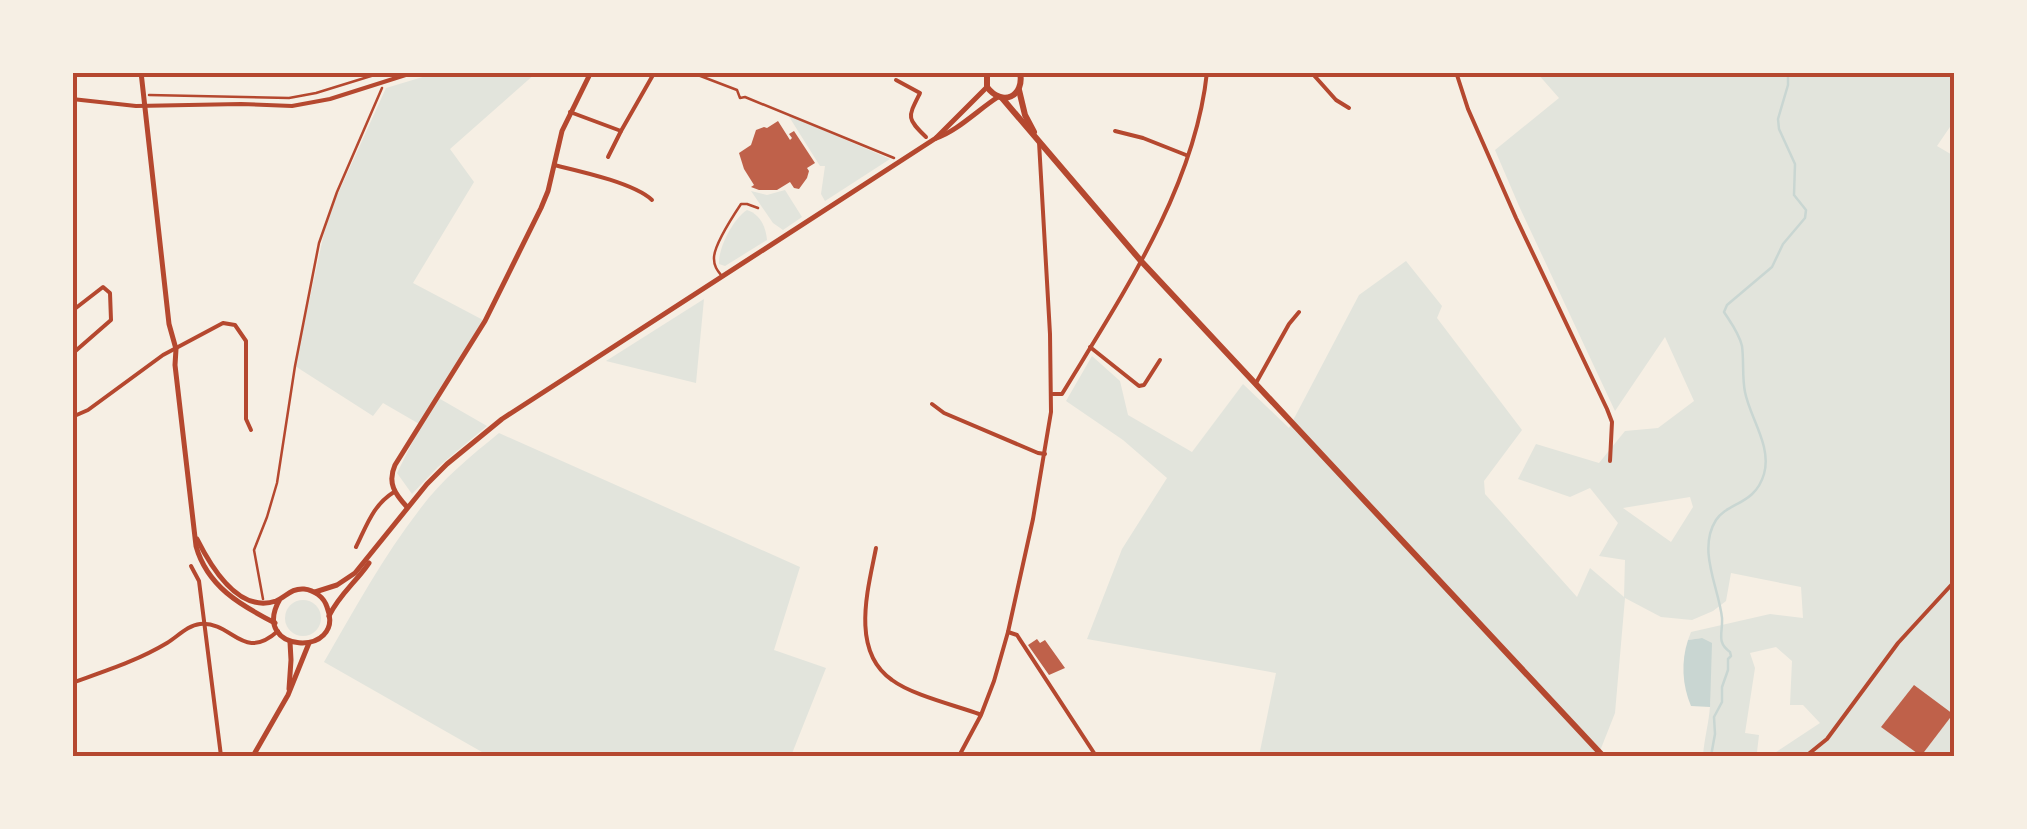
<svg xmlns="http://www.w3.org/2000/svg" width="2027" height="829" viewBox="0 0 2027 829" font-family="'PT Sans Narrow',sans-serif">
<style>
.green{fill:#e2e4dc;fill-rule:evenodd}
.water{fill:#c9d6d2}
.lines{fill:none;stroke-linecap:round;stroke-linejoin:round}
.stream{stroke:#c9d6d2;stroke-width:2.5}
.building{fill:#bf614a}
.path{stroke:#b5482f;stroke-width:2.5}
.service{stroke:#b5482f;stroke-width:2.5}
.minor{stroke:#b5482f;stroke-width:4}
.tertiary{stroke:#b5482f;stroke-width:5}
.secondary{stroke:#b5482f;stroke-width:5}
.primary{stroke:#b5482f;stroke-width:6}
.neatline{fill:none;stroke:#b5482f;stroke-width:4}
</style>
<rect width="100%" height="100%" fill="#f6efe4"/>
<g class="green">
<path d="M436,73H536L450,149L474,182L413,283L483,320L435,396L487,426L438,467L412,494L397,473L421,425L383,403L373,416L295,366L324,233L336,198L386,88Z"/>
<path d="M1537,73H1954V121L1937,146L1954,156V756H1770L1820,723L1803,705H1790L1792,661L1776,647L1750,653L1755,668L1745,733L1759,735L1757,752L1746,756H1703C1704,739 1709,723 1710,706C1711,683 1706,660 1702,638L1688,640L1691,632L1770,614L1803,618L1801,587L1731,573L1726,601L1713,611L1692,620L1661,617L1625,598L1615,713L1598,756H1259L1276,673L1087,639L1122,549L1167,478L1123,440L1066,401L1092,356L1120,381L1128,415L1192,452L1243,384L1289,428L1359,295L1406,261L1442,306L1437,318L1522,430L1484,481L1485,494L1577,597L1590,568L1624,597L1625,560L1599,556L1618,523L1590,488L1570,497L1518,479L1536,444L1599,463L1625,431L1658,428L1694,401L1665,337L1615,411L1519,206L1495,150L1559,98ZM1690,497L1693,507L1671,542L1623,508Z"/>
<path d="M788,115L890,159L825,201L821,194L825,166H820Z"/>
<path d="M785,190L802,217L783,230L773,223L751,191L767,195Z"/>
<path d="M747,210C760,214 766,227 767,240L725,266L719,264C718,248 733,219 747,210Z"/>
<path d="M704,299L696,383L606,361Z"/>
<path d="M499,433L800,567L774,650L826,668L791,756H489L324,662C354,610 383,557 420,509C442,479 471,456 499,433Z"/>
<circle cx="303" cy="618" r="18"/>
</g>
<path class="water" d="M1702,638L1712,643L1710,707L1691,706C1682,685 1681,661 1688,640Z"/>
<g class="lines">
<path class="stream" d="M1711,756L1715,734L1714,717L1722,702V687L1728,670V659L1731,656L1730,652C1716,642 1723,633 1722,618C1719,588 1697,550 1716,520C1728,502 1755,505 1764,474C1772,446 1750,418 1745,392C1742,377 1744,361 1742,346C1739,333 1731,323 1724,312L1727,305L1772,267L1783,244L1805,218L1806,210L1794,195L1795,164L1779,129L1778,119L1788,85V72"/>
</g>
<g class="building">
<path d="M778,121L790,140L792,138L789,134L794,131L815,163L807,168L809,171L807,178L799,189L794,188L790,182L777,190H759L751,187L754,185L744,169L739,153L751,145L756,130L764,127L767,128Z"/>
<path d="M1037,639L1040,643L1045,640L1065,668L1049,675L1028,645Z"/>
<path d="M1914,685L1953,714L1921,756L1881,727Z"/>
</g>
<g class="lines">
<g class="path">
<path d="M690,72L737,90L740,98L745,97L894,158"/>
<path d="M149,95L289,98L316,93L384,72"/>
<path d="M263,599L254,550L267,517L277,483L295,366L319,243L337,192L382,88"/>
</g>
<path class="service" d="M721,275C717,270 714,266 714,259C713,246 733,216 741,204H747L758,208"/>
<g class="minor">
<path d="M1311,72L1336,100L1349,108"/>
<path d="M1456,72L1468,109L1516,218L1607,409L1612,422L1610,461"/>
<path d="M896,80L920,93C908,117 906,118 926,137"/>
<path d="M72,99L136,106L241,104L292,106L330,99L415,72"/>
<path d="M570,112L621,131L608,157"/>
<path d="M621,131L653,75"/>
<path d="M1115,131L1143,138L1186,155"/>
<path d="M554,165C579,171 634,183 652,200"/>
<path d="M72,311L103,287L110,293L111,320L72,354"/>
<path d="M1090,347L1139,386L1144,385L1160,360"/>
<path d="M1256,383L1289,324L1299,312"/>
<path d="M1053,394H1062C1121,297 1195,188 1207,72"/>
<path d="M932,404L944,413L1038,453L1045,454"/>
<path d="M72,417L88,410L163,355L223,323L235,325L246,341V419L251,430"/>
<path d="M356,547C367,525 373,505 394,492"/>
<path d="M876,548C868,589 850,651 892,680C912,695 954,705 979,714"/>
<path d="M191,566L199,581L221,756"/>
<path d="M1008,632L1017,635L1096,756"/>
<path d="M72,683C105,671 137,661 167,643C177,637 188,625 200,624C233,621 242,663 278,631"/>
<path d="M959,756L981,715L994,681L1008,632L1033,519L1051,412L1050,334L1039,142"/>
<path d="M1806,756L1827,739L1898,643L1954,582"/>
</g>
<g class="tertiary">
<path d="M936,138L987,87"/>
<path d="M407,507C395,494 387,483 395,465L485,321L541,208L548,191L562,131L591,72"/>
<path d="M315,592L337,585L355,573L427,484L447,464L502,419L936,138C956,132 979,109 998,97"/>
<path d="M329,616C339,595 356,582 369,563"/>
</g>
<g class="secondary">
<path d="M141,72L169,324L176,349L175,365L196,546C207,586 240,605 275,623"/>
<path d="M197,539C210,565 238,614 276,601C286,597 291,588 304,589C314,590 324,597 327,607C347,658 248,654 280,599"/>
<path d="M289,689L291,660L290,642"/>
<path d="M253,756L288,695L309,643"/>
</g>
<g class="primary">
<path d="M987,72V87C1002,107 1025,97 1020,72"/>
<path d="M1019,90L1025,115L1034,132"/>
<path d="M1002,98L1141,261L1603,756"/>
</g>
</g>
<rect width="2027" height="829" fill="none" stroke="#f6efe4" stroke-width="150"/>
<rect x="75" y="75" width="1877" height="679" class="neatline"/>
</svg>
